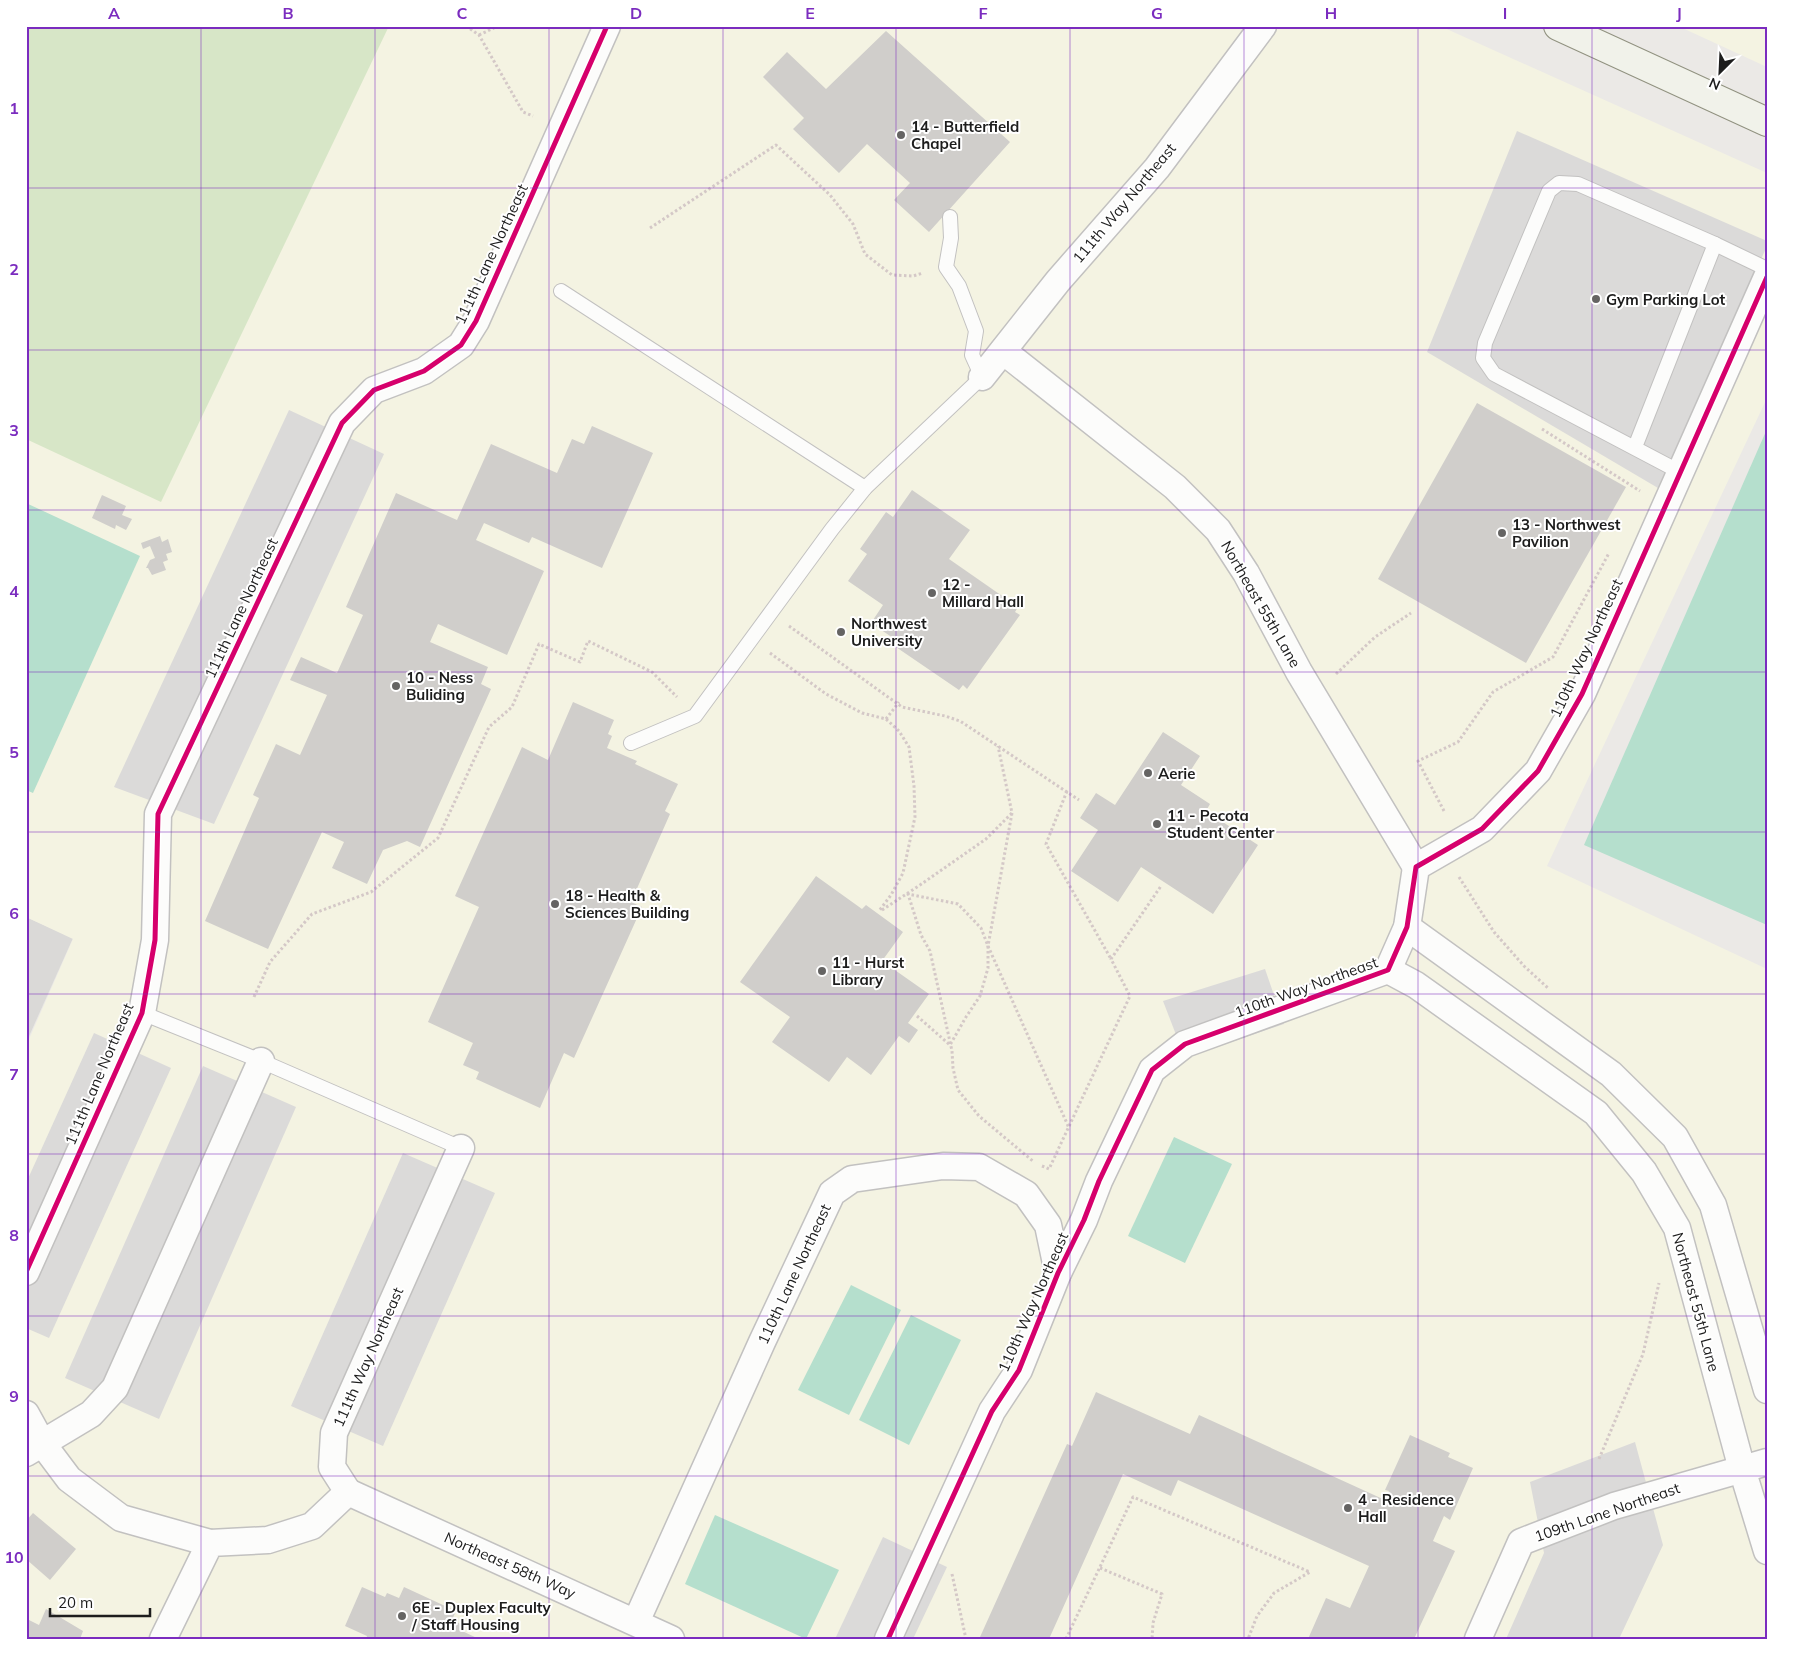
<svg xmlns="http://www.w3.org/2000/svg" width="1793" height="1665" viewBox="0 0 1793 1665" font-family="Mulish,sans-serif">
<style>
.residential{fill:#dad9d7}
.education{fill:#f4f3e2}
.grass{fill:#d7e6c7}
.pitch{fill:#b5dfcd}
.parking{fill:#dbdad9}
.building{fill:#d0cecb}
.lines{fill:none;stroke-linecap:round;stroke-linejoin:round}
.lane-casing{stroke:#c2c1c0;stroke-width:16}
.street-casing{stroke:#c2c1c0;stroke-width:29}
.secondary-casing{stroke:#919280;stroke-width:30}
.path{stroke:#d4c8c7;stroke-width:3;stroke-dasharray:2.5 2.5;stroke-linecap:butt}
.lane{stroke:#fcfcfb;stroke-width:14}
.street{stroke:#fcfcfb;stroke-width:26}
.secondary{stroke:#f1f2ea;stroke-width:28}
.cycleway-casing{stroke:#fff;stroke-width:8}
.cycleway{stroke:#d6006c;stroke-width:5}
.grid{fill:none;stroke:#7b2cbf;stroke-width:1;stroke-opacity:0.55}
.poi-dot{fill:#656463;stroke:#fff;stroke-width:2}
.labels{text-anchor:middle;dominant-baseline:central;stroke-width:4;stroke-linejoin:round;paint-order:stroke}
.poi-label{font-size:15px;font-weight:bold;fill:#1d1d1d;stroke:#fff;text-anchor:start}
.street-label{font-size:15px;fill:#1d1d1d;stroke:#fff}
.neatline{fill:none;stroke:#7b2cbf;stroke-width:2}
.grid-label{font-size:16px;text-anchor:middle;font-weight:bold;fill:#7b2cbf}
</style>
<rect width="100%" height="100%" fill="#ebe9e6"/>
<path class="residential" d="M26,917L73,938L26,1043Z"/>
<g class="education">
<path d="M26,26H1440L1767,173V398L1547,866L1767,969V1639H26V1046L73,939L26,917Z"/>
<path d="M1678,26H1767V67Z"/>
</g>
<path class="grass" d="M26,26H389L161,502L26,439Z"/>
<g class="pitch">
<path d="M1767,429V925L1584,845Z"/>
<path d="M26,503L140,556L33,793L26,790Z"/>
<path d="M1174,1137L1232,1164L1185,1263L1128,1236Z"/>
<path d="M851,1285L901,1310L849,1415L798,1390Z"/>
<path d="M911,1315L961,1340L909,1445L859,1420Z"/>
<path d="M715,1515L839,1570L806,1639L685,1584Z"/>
</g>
<g class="parking">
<path d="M1517,131L1767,241V246L1658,488L1427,352Z"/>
<path d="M289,410L384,454L214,824L114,787Z"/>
<path d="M1265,969L1284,1024L1185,1058L1163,1001Z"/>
<path d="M94,1033L171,1068L49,1338L26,1328V1183Z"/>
<path d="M203,1066L296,1107L159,1419L65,1378Z"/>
<path d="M403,1153L495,1193L383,1446L291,1406Z"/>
<path d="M1635,1442L1663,1545L1619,1639H1506L1544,1553L1530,1482Z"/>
<path d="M883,1537L947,1567L913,1639H835Z"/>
</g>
<g class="building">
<path d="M886,31L1010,142L929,232L894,200L910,183L867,144L839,173L793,129L804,118L763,77L787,52L826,89Z"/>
<path d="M1477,403L1626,487L1526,663L1378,579Z"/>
<path d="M592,426L653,453L602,568L532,537L529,543L484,523L476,540L544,571L507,655L438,624L430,642L488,667L481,684L491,689L420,847L407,841L383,850L367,884L332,868L344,842L322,832L268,949L205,921L259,798L253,795L276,744L300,755L327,695L290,680L301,657L337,673L363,615L346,607L396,493L457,520L491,444L557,473L572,439L584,444Z"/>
<path d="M912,490L970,530L949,559L1018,607L1015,612L1020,615L967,689L963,685L959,690L893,645L896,640L871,623L883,605L848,581L867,554L860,549L886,512L893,517Z"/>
<path d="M102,495L126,506L122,515L132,519L126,530L116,525L115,529L92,518Z"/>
<path d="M160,536L162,542L168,539L172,552L166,554L168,560L163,562L166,570L152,575L148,568H146L150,560L155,558L150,546L143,549L141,543Z"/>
<path d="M573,702L614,720L608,734L612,736L607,748L637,761L635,764L678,784L665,811L670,814L631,902L642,907L574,1058L564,1053L540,1108L476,1079L479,1072L463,1065L473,1043L428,1022L479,907L455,896L522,747L548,760Z"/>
<path d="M1163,732L1200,756L1181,785L1210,804L1206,811L1258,845L1213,914L1141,867L1118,902L1071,871L1098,830L1080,818L1096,793L1115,805Z"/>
<path d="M816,876L862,909L866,905L903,932L882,961L929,994L908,1023L918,1030L909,1043L899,1036L871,1075L847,1057L829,1082L772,1042L790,1017L740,982Z"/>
<path d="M1096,1392L1190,1434L1199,1415L1385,1500L1389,1491L1385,1490L1410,1435L1450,1453L1448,1457L1473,1468L1450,1520L1444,1516L1433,1541L1455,1551L1414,1639H1308L1326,1598L1350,1608L1369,1566L1178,1480L1171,1496L1123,1474L1049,1639H984L980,1637L1067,1444L1072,1446Z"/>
<path d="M33,1513L76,1549L50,1580L26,1559V1521Z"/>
<path d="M362,1587L385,1597L387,1593L399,1598L404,1587L456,1611L452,1620L463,1625L460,1630L479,1639H366L367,1636L345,1626Z"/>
<path d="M46,1609L83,1631L80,1639H26V1627L29,1620L39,1625Z"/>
</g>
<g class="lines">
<defs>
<g id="lane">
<path d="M1715,244L1767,269"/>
<path d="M561,291L865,488"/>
<path d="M1635,447L1715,244L1578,184L1559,183L1549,191L1485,343L1483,358L1494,374L1680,472"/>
<path d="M631,743L695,716L832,529L865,488L982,377L972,355L976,331L959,286L946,267L951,238L950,217"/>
<path d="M142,1013L261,1061L461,1148"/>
</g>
<g id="street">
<path d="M1003,351L1175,487L1218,530L1246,573L1299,672L1416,867"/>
<path d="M982,377L1058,281L1157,168L1263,26"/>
<path d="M1407,927L1611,1074L1675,1137L1713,1205L1767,1390"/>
<path d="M1388,970L1416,985L1596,1113L1644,1172L1677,1228L1742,1469L1767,1551"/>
<path d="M26,1272L142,1013L155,940L158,814L342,423L374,390L424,371L461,345L476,321L607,26"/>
<path d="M26,1414L42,1443L69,1479L121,1518L210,1543"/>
<path d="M26,1453L91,1414L115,1388L261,1061"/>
<path d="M348,1492L671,1639"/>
<path d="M636,1622L762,1342L832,1193L852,1179L943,1166L979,1167L1026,1194L1048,1225L1058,1273"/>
<path d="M163,1639L210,1543L268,1540L312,1526L348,1492L332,1467L334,1433L461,1148"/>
<path d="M888,1639L992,1411L1019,1370L1058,1273L1084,1220L1099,1181L1152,1070L1185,1044L1388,970L1407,927L1416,867L1482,829L1538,771L1582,694L1767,277"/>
<path d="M1478,1639L1521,1542L1614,1506L1767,1462"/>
</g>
<path id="secondary" d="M1558,26L1767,122"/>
</defs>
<use href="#lane" class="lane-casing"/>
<use href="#street" class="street-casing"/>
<use href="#secondary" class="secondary-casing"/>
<g class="path">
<path d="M466,26L479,35L523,112L533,116"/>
<path d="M479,35L498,26"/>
<path d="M650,228L776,145L830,195L853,224L865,254L892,275L913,276L923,273"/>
<path d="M1542,429L1640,491"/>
<path d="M789,626L902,707L945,716L960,721L1079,800"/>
<path d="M770,653L826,694L862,713L886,719L899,731L909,747L914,786L915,817L903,873L891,895L879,911"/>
<path d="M1336,674L1375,637L1411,613"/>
<path d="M886,719L899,702"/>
<path d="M1067,791L1046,844L1111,959"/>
<path d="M1444,811L1418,761L1458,742L1493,692L1553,657L1609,553"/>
<path d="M1012,813L988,946L1069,1128"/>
<path d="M1459,877L1494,932L1524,966L1549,989"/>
<path d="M882,910L920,885L986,839L1012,813L998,746"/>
<path d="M254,997L270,962L312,914L371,892L438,838L489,727L512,707L539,644L580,662L588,641L652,672L677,697"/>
<path d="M917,1016L950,1045L966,1017L980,996L988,968V946L981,928L958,904L908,894L921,935L930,951L952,1051L953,1068L958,1090L979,1116L1034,1162"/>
<path d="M1042,1166L1049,1169L1130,996L1111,959L1161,886"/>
<path d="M1599,1459L1643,1354L1659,1283"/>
<path d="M1100,1568L1162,1594L1153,1623L1152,1639"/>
<path d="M952,1574L966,1639"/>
<path d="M1066,1639L1133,1497L1310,1572L1274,1593L1257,1616L1248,1639"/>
</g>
<use href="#lane" class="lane"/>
<use href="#street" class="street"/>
<use href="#secondary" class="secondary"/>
<defs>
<g id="cycleway">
<path d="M26,1272L142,1013L155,940L158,814L342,423L374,390L424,371L461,345L476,321L607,26"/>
<path d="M888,1639L992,1411L1019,1370L1058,1273L1084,1220L1099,1181L1152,1070L1185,1044L1388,970L1407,927L1416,867L1482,829L1538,771L1582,694L1767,277"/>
</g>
</defs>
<use href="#cycleway" class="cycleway-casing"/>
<use href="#cycleway" class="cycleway"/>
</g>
<path class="grid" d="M201,26V1639M375,26V1639M549,26V1639M723,26V1639M896,26V1639M1070,26V1639M1244,26V1639M1418,26V1639M1592,26V1639M26,188H1767M26,350H1767M26,510H1767M26,672H1767M26,832H1767M26,994H1767M26,1154H1767M26,1316H1767M26,1476H1767"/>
<g class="poi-dot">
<circle cx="901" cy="135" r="5"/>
<circle cx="1596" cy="299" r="5"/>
<circle cx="1502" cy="533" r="5"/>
<circle cx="932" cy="593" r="5"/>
<circle cx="841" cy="632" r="5"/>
<circle cx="396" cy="686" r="5"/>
<circle cx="1148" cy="773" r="5"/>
<circle cx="1157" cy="824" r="5"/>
<circle cx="555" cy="904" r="5"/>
<circle cx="822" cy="971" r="5"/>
<circle cx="1348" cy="1508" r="5"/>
<circle cx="402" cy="1616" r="5"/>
</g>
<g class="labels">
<g class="poi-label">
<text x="911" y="126">14 - Butterfield<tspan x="911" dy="17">Chapel</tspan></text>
<text x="1606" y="299">Gym Parking Lot</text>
<text x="1512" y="524">13 - Northwest<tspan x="1512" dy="17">Pavilion</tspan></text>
<text x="942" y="584">12 -<tspan x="942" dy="17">Millard Hall</tspan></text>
<text x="851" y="623">Northwest<tspan x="851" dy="17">University</tspan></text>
<text x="406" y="677">10 - Ness<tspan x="406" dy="17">Buliding</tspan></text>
<text x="1158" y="773">Aerie</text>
<text x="1167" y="815">11 - Pecota<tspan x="1167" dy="17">Student Center</tspan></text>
<text x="565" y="895">18 - Health &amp;<tspan x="565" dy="17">Sciences Building</tspan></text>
<text x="832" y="962">11 - Hurst<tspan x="832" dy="17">Library</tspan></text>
<text x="1358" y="1499">4 - Residence<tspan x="1358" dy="17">Hall</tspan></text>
<text x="412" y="1607">6E - Duplex Faculty<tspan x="412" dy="17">/ Staff Housing</tspan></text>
</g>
<g class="street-label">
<text transform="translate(1124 203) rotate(-50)">111th Way Northeast</text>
<text transform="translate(491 254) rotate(-65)">111th Lane Northeast</text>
<text transform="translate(1261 604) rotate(60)">Northeast 55th Lane</text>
<text transform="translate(241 608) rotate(-65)">111th Lane Northeast</text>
<text transform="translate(1586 648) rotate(-65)">110th Way Northeast</text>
<text transform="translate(1306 987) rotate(-20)">110th Way Northeast</text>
<text transform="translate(99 1074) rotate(-67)">111th Lane Northeast</text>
<text transform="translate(794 1274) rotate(-65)">110th Lane Northeast</text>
<text transform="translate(1033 1302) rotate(-66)">110th Way Northeast</text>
<text transform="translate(1696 1302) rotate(75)">Northeast 55th Lane</text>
<text transform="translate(368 1357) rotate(-66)">111th Way Northeast</text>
<text transform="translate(1607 1512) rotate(-19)">109th Lane Northeast</text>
<text transform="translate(510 1565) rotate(24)">Northeast 58th Way</text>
</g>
</g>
<rect width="1793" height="1665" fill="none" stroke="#ffffff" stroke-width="55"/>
<g transform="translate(1720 72) rotate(204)" stroke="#ffffff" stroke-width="4" paint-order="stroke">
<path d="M0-4L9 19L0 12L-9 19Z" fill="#1d1d1d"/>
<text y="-8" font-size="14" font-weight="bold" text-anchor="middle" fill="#1d1d1d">N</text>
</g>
<path d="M50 1608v8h100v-8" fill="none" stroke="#1d1d1d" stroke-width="2.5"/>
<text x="58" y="1608" font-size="15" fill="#1d1d1d" stroke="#ffffff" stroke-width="4" paint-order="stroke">20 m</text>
<rect x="28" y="28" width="1738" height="1610" class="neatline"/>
<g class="grid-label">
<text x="114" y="19">A</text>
<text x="288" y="19">B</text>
<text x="462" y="19">C</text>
<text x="636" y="19">D</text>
<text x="810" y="19">E</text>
<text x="983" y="19">F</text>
<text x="1157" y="19">G</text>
<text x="1331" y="19">H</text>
<text x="1505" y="19">I</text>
<text x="1679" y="19">J</text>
<text x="14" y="114">1</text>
<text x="14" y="275">2</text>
<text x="14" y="436">3</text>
<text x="14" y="597">4</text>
<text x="14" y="758">5</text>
<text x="14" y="919">6</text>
<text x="14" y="1080">7</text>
<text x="14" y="1241">8</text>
<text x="14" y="1402">9</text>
<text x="14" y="1563">10</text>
</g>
</svg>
